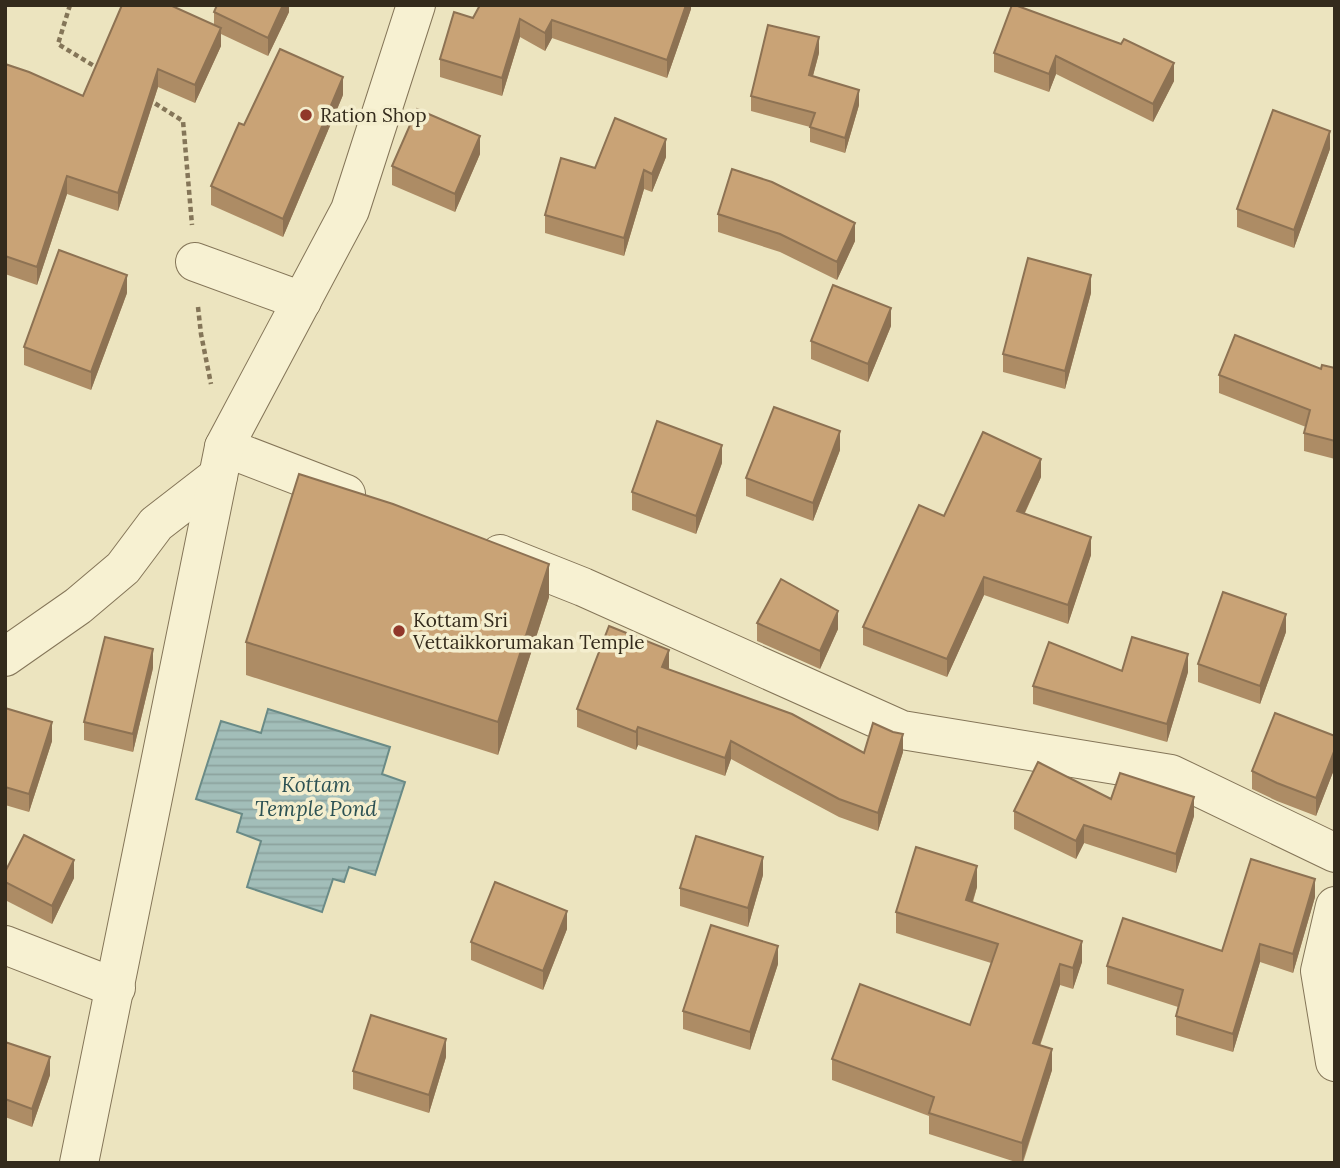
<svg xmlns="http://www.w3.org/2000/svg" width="1340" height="1168" viewBox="0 0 1340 1168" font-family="Lora,serif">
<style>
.water{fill:url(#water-rules);stroke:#6a8b87;stroke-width:2}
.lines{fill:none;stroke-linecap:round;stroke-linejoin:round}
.street-casing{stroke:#847558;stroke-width:40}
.path{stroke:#847558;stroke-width:4.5;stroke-dasharray:5 3.5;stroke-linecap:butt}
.street{stroke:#f7f1d2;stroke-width:38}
.wall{fill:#ad8c65}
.shaded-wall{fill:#8d7253}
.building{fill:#c9a376;stroke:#8d7253;stroke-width:2}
.poi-dot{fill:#91372a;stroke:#f4eece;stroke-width:2.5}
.labels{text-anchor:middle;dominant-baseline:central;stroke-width:7;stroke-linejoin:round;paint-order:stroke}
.poi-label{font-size:19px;fill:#342b1c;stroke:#f4eece;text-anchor:start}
.water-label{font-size:21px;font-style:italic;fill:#2c5153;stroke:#f4eece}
</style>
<defs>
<pattern id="water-rules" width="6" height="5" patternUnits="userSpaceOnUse" patternTransform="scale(1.75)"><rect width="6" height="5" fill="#a2beb9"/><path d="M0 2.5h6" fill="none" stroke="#8ca39e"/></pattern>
</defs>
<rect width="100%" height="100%" fill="#ece4bf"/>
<path class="water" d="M268,709L390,747L382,774L405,782L375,875L349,867L344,882L333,879L322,912L247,887L261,841L237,832L242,814L196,799L221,721L261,733Z"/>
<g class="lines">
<defs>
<g id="street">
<path d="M195,262L302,301"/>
<path d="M224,447L346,494"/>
<path d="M500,554L583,587L902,730L1171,774L1335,853"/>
<path d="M5,657L78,606L123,568L156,524L218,476"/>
<path d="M1335,906L1320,971L1335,1062"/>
<path d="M5,945L116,988"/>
<path d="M79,1163L224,447L350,210L416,5"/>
</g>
</defs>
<use href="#street" class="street-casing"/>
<g class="path">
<path d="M70,5L58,44L99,69"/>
<path d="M148,99L183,121L192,225"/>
<path d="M198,307L201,334L211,384"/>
</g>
<use href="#street" class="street"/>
</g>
<g class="wall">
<path d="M289,5V12L268,56L221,34V46L195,103L158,87L118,211L67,194L37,285L5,274V64L83,96L214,25V12Z"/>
<path d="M691,5V9L667,78L552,38L545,51L520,37L502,96L440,77V59L473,18Z"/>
<path d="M1012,5L1174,81L1153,122L1056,74L1049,92L994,72V53Z"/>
<path d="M819,53L813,76L859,105L845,153L810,142V127L751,111V96Z"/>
<path d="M343,95L283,237L211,205V186Z"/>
<path d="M1330,149L1294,248L1237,227V209Z"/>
<path d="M480,154L455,212L392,185V166Z"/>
<path d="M666,157L652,192L644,189L624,256L545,233V215L595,168Z"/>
<path d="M718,214L855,241L837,280L780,252L718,232Z"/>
<path d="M127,293L91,390L24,365V347Z"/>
<path d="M1091,293L1065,389L1003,372V354Z"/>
<path d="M891,326L868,382L811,359V341Z"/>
<path d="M1335,368V459L1304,451V433L1306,427L1219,393V375Z"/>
<path d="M840,450L813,521L746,496V478Z"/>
<path d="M722,463L696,534L632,510V492Z"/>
<path d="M1041,477L1025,513L1091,555L1068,624L984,595L947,677L863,645V627L944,516Z"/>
<path d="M549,597L498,755L246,675V642Z"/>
<path d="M757,623L838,629L820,669L757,641Z"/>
<path d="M1286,632L1260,704L1198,682V664Z"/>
<path d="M153,668L133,752L84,740V722Z"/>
<path d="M669,668L668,669L864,753L903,752L878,831L839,817L731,759L725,776L638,745L636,750L577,727V709Z"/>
<path d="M1188,672L1167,742L1033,704V686Z"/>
<path d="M5,708L52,741L29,812L5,805Z"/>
<path d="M1335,720V767L1316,816L1277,801L1252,789V771L1335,736Z"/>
<path d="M1111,799L1194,816L1176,873L1084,843L1076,859L1014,829V811Z"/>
<path d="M5,872L74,878L52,924L5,900Z"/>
<path d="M763,875L748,927L680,906V888Z"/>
<path d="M977,887L973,902L1082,962L1073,989L1060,985L1040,1046L1052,1070L1023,1163H1019L929,1134V1116L832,1080V1059L970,1025L991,963L896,933V912Z"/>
<path d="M1315,897L1293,973L1260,962L1233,1052L1176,1035V1016L1178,1007L1107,984V966L1222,951Z"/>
<path d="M567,929L543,990L471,960V942Z"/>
<path d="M778,964L750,1050L683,1029V1011Z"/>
<path d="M5,1042L50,1075L32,1127L5,1117Z"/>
<path d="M446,1057L429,1113L353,1089V1071Z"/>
</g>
<g class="shaded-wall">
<path d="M283,5H289V12L268,56V38Z"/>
<path d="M686,5H691V9L667,78V60Z"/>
<path d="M520,19V37L502,96V78Z"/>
<path d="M552,20V38L545,51V33Z"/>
<path d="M221,28V46L195,103V85Z"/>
<path d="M819,37V53L809,90V75Z"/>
<path d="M1056,56V74L1049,92V74Z"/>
<path d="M1174,63V81L1153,122V104Z"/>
<path d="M158,69V87L118,211V193Z"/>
<path d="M343,77V95L283,237V219Z"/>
<path d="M859,90V105L845,153V138Z"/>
<path d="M1330,131V149L1294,248V230Z"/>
<path d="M480,136V154L455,212V194Z"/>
<path d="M666,139V157L652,192V174Z"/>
<path d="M644,170V189L624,256V238Z"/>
<path d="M67,176V194L37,285V267Z"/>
<path d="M855,223V241L837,280V262Z"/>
<path d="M127,275V293L91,390V372Z"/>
<path d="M1091,275V293L1065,389V371Z"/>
<path d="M891,308V326L868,382V364Z"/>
<path d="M840,431V450L813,521V503Z"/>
<path d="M722,445V463L696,534V516Z"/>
<path d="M1041,459V477L1017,529V511Z"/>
<path d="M1091,537V555L1068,624V605Z"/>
<path d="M549,564V597L498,755V722Z"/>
<path d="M984,577V595L947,677V659Z"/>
<path d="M838,611V629L820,669V651Z"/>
<path d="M1286,614V632L1260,704V686Z"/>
<path d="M153,649V668L133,752V734Z"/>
<path d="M669,650V668L662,685V667Z"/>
<path d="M1188,654V672L1167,742V724Z"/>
<path d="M52,722V741L29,812V794Z"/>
<path d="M638,727V745L636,750V732Z"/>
<path d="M903,734V752L878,831V813Z"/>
<path d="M731,741V759L725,776V758Z"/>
<path d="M1335,749V767L1316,816V798Z"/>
<path d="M1194,797V816L1176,873V854Z"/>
<path d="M1084,825V843L1076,859V841Z"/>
<path d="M763,857V875L748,927V908Z"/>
<path d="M74,860V878L52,924V906Z"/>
<path d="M977,866V887L966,921V900Z"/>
<path d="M1315,879V897L1293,973V954Z"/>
<path d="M567,911V929L543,990V971Z"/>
<path d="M1082,941V962L1073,989V968Z"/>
<path d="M1260,944V962L1233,1052V1034Z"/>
<path d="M778,946V964L750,1050V1032Z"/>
<path d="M1060,964V985L1033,1065V1043Z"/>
<path d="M446,1039V1057L429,1113V1095Z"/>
<path d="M1052,1049V1070L1022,1163V1143Z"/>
<path d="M50,1057V1075L32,1127V1109Z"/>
</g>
<g class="building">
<path d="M122,5H170L221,28L195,85L158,69L118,193L67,176L37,267L5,256V64L29,72L83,96Z"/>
<path d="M217,5H283L268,38L214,12Z"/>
<path d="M480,5H686L667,60L552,20L545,33L520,19L502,78L440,59L454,12L473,18Z"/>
<path d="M1012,5H1015L1121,44L1124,39L1174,63L1153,104L1056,56L1049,74L994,53Z"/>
<path d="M768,25L819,37L809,75L859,90L845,138L810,127L815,113L751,96Z"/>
<path d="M280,49L343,77L283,219L211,186L239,123L244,125Z"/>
<path d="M417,109L480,136L455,194L392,166Z"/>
<path d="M1273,110L1330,131L1294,230L1237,209Z"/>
<path d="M615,118L666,139L652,174L644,170L624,238L545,215L561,158L595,168Z"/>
<path d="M732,169L772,182L855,223L837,262L780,234L718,214Z"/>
<path d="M59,250L127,275L91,372L24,347Z"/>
<path d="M1028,258L1091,275L1065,371L1003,354Z"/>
<path d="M833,285L891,308L868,364L811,341Z"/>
<path d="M1235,335L1321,369L1322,365L1335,368V441L1304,433L1310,410L1219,375Z"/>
<path d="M774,407L840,431L813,503L746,478Z"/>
<path d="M657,421L722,445L696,516L632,492Z"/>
<path d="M983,432L1041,459L1017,511L1091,537L1068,605L984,577L947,659L863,627L919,505L944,516Z"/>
<path d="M299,474L393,504L549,564L498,722L246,642Z"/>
<path d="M781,579L838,611L820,651L757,623Z"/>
<path d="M1223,592L1286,614L1260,686L1198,664Z"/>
<path d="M609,626L669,650L662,667L792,714L864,753L873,723L893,732L903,734L878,813L839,799L731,741L725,758L638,727L636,732L577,709Z"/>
<path d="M105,637L153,649L133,734L84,722Z"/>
<path d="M1132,637L1188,654L1167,724L1033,686L1049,642L1122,671Z"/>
<path d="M5,708L52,722L29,794L5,787Z"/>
<path d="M1275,713L1335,736V749L1316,798L1277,783L1252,771Z"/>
<path d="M1038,762L1111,799L1120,773L1194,797L1176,854L1084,825L1076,841L1014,811Z"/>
<path d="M24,835L74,860L52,906L5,882V872Z"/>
<path d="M696,836L763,857L748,908L680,888Z"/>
<path d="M916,847L977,866L966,900L1082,941L1073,968L1060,964L1033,1043L1052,1049L1022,1143L929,1113L934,1097L832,1059L860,984L970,1025L998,944L896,912Z"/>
<path d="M1251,859L1315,879L1293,954L1260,944L1233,1034L1176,1016L1183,990L1107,966L1123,918L1222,951Z"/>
<path d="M495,882L567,911L543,971L471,942Z"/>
<path d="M711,925L778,946L750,1032L683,1011Z"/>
<path d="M371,1015L446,1039L429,1095L353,1071Z"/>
<path d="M5,1042L50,1057L32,1109L5,1099Z"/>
</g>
<g class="poi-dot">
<circle cx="306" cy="115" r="7"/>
<circle cx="399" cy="631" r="7"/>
</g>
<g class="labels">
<g class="poi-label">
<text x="320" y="115">Ration Shop</text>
<text x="413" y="620">Kottam Sri<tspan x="413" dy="22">Vettaikkorumakan Temple</tspan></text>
</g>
<g class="water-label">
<text x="316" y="784">Kottam<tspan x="316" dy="24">Temple Pond</tspan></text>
</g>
</g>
<rect width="1340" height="1168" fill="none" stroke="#342b1c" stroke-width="14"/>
</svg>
